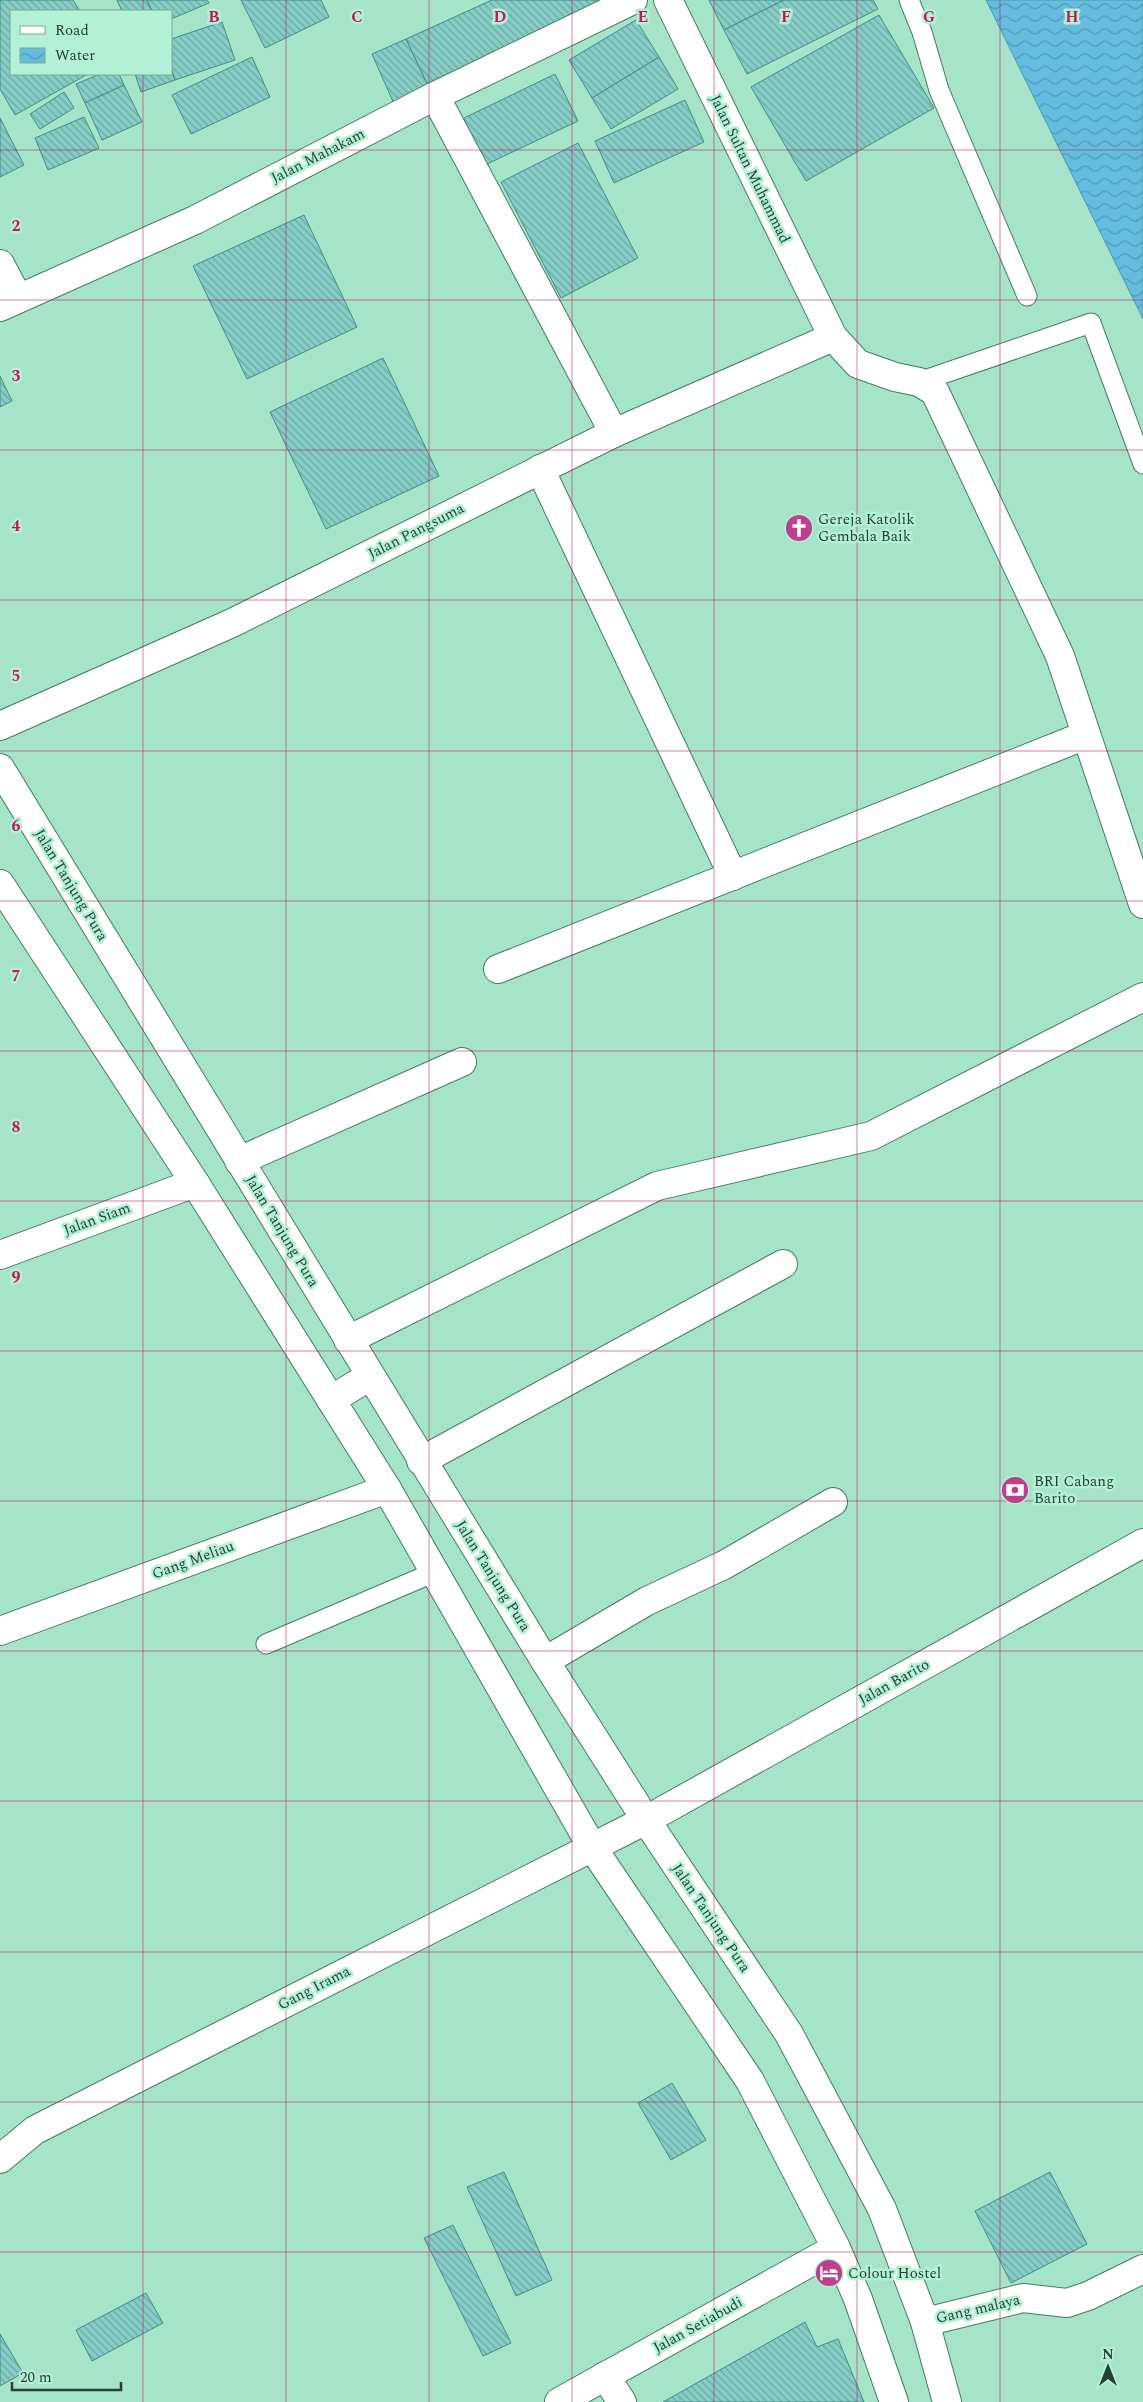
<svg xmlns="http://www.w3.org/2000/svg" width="1143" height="2402" viewBox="0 0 1143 2402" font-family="Spectral,serif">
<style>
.water{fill:url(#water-waves);stroke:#5297ac}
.building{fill:url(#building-back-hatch);stroke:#458d85}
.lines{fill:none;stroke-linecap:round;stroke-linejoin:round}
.lane-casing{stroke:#417d65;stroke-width:21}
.street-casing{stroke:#417d65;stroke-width:30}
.highway-casing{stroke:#417d65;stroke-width:30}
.lane{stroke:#fff;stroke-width:19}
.street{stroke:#fff;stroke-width:28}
.highway{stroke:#fff;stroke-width:28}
.grid{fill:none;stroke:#c2185b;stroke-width:1;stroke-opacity:0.55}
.labels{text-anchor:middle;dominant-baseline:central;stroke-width:5;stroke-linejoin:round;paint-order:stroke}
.street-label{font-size:15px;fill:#274036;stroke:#b3f1d6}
.poi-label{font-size:15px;fill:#274036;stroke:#b3f1d6;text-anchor:start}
.grid-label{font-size:16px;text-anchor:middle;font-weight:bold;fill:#c2185b;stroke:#b3f1d6;stroke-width:5;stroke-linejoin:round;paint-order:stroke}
</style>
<defs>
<pattern id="water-waves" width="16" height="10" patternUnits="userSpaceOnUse" patternTransform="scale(1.25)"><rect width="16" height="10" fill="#64bcde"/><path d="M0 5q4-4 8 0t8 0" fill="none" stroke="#529ab5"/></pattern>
<pattern id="building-back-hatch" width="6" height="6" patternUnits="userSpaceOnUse" patternTransform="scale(1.25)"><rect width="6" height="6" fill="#85cdc5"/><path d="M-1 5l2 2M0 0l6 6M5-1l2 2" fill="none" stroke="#6da8a1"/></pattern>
</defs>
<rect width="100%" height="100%" fill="#a6e4c9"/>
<path class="water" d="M986,0H1143V319Z"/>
<g class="building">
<path d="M0,0H73L80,11H11V74H88L15,115L0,89Z"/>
<path d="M117,0H147L152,11H122Z"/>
<path d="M147,0H207L209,3L171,19V11H152Z"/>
<path d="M241,0H321L329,17L265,48Z"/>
<path d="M492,0H609L429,88L406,39Z"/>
<path d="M709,0H784L724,30Z"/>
<path d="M784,0H873L878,9L747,74L724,30Z"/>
<path d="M879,15L934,108L806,181L751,87Z"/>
<path d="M636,20L659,57L592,98L569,60Z"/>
<path d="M222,22L235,60L175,80L171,68V39Z"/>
<path d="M406,39L429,88L394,104L372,54Z"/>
<path d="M252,57L270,97L191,134L172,95Z"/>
<path d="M659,57L678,89L611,129L592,98Z"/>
<path d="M171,68L175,80L141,92L135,74H171Z"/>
<path d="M100,74H119L124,85L85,103L76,84Z"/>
<path d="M555,74L578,121L485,165L462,119Z"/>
<path d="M124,85L142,122L102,140L85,103Z"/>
<path d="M64,92L74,108L40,129L30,114Z"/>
<path d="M685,100L704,142L614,183L595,141Z"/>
<path d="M84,117L99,148L48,170L35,138Z"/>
<path d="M0,118L24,165L0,177Z"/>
<path d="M578,143L638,258L561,298L501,182Z"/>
<path d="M304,215L357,327L247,379L193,266Z"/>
<path d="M383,358L439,476L326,529L270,412Z"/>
<path d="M0,376L12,401L0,407Z"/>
<path d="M672,2083L706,2140L671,2160L638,2103Z"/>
<path d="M504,2172L552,2280L516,2296L467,2187Z"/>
<path d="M1050,2172L1087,2244L1011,2283L975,2211Z"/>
<path d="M453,2225L511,2343L483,2356L424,2238Z"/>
<path d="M146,2293L163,2323L92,2361L76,2330Z"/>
<path d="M805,2322L817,2347L838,2339L864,2402H663Z"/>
<path d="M0,2334L23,2373L0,2386Z"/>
</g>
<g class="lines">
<defs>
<g id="lane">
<path d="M909,0L922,32L939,90L1027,296"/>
<path d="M919,382L1091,323L1143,464"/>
<path d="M266,1644L435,1572"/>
</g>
<g id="street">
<path d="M668,0L833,337L858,364L895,377L919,382L935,392L1060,656L1143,904"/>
<path d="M435,96L614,433"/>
<path d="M0,264L18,298"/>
<path d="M0,307L195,220L435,96L633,0"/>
<path d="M540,469L733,876"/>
<path d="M0,726L232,623L614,433L833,337"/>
<path d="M498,969L1086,735"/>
<path d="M239,1161L462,1062"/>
<path d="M0,1255L195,1183"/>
<path d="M348,1340L657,1186L871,1136L1143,997"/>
<path d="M421,1461L783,1264"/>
<path d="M0,1631L387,1489"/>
<path d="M545,1661L647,1601L724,1565L833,1502"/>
<path d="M0,2159L35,2130L646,1820L1143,1543"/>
<path d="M925,2322L1023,2298L1067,2303L1088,2296L1143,2269"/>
<path d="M605,2376L622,2402"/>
<path d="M559,2402L836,2248"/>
</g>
<g id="highway">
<path d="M0,768L545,1661L646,1820L789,2034L882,2209L925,2322L947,2402"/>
<path d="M0,884L195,1183L387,1489L592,1847L750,2081L836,2248L858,2299L894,2402"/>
<path d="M331,1400L370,1376"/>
</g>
</defs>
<use href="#lane" class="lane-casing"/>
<use href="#street" class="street-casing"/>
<use href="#highway" class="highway-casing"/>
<use href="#lane" class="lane"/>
<use href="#street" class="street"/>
<use href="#highway" class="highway"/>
</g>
<path class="grid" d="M143,0V11M286,0V2402M429,0V2402M572,0V2402M714,0V2402M857,0V2402M1000,0V2402M143,74V2402M0,150H1143M0,300H1143M0,450H1143M0,600H1143M0,751H1143M0,901H1143M0,1051H1143M0,1201H1143M0,1351H1143M0,1501H1143M0,1651H1143M0,1801H1143M0,1952H1143M0,2102H1143M0,2252H1143"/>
<defs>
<symbol id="church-disc" viewBox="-11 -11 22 22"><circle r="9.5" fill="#bd408d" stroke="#b3f1d6"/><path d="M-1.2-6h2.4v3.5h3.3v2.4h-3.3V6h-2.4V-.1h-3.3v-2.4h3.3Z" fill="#fff"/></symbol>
<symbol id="bank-disc" viewBox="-11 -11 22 22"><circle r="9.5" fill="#bd408d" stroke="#b3f1d6"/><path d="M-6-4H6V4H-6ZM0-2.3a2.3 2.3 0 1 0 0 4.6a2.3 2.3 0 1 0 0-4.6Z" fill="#fff"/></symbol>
<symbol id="hotel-disc" viewBox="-11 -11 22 22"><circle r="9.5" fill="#bd408d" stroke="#b3f1d6"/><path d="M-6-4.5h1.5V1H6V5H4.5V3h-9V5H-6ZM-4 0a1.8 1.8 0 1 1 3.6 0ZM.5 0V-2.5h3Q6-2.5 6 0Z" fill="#fff"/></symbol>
</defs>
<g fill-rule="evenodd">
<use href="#church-disc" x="783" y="512" width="32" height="32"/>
<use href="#bank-disc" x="999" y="1474" width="32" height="32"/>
<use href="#hotel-disc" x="813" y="2257" width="32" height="32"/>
</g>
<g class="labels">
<g class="street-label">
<text transform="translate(318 156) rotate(-27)">Jalan Mahakam</text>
<text transform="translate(750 169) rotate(64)">Jalan Sultan Muhammad</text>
<text transform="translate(416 531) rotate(-27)">Jalan Pangsuma</text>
<text transform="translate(71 885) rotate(59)">Jalan Tanjung Pura</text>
<text transform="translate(97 1219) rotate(-20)">Jalan Siam</text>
<text transform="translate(282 1231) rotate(59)">Jalan Tanjung Pura</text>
<text transform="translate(193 1560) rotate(-20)">Gang Meliau</text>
<text transform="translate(493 1576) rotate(58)">Jalan Tanjung Pura</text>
<text transform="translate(894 1682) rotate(-29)">Jalan Barito</text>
<text transform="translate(711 1918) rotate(56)">Jalan Tanjung Pura</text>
<text transform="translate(314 1988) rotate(-27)">Gang Irama</text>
<text transform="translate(978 2309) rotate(-13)">Gang malaya</text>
<text transform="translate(698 2325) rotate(-29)">Jalan Setiabudi</text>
</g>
<g class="poi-label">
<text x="818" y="519">Gereja Katolik<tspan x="818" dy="17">Gembala Baik</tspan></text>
<text x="1034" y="1481">BRI Cabang<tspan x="1034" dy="17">Barito</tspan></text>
<text x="848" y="2273">Colour Hostel</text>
</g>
</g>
<g class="grid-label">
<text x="214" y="22">B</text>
<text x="357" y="22">C</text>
<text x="500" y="22">D</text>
<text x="643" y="22">E</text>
<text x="786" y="22">F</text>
<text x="929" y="22">G</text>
<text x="1072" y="22">H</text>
<text x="16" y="231">2</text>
<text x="16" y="381">3</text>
<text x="16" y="531">4</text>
<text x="16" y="681">5</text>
<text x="16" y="831">6</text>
<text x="16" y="981">7</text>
<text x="16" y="1132">8</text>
<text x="16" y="1282">9</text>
</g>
<rect x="10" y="10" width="162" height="65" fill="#b3f1d6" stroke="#7baa96"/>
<rect x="20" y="26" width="25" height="8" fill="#ffffff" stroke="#7baa96"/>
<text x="55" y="35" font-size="15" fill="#274036">Road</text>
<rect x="20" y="48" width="25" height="15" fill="url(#water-waves)" stroke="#7baa96"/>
<text x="55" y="60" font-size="15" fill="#274036">Water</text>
<g transform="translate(1108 2367)" stroke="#b3f1d6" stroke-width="4" paint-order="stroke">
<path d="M0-4L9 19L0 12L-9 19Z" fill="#274036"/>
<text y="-8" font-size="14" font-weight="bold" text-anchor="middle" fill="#274036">N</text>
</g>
<path d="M12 2382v8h109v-8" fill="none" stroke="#274036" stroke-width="2.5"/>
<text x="20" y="2382" font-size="15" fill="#274036" stroke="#b3f1d6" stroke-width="4" paint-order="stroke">20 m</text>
</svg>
